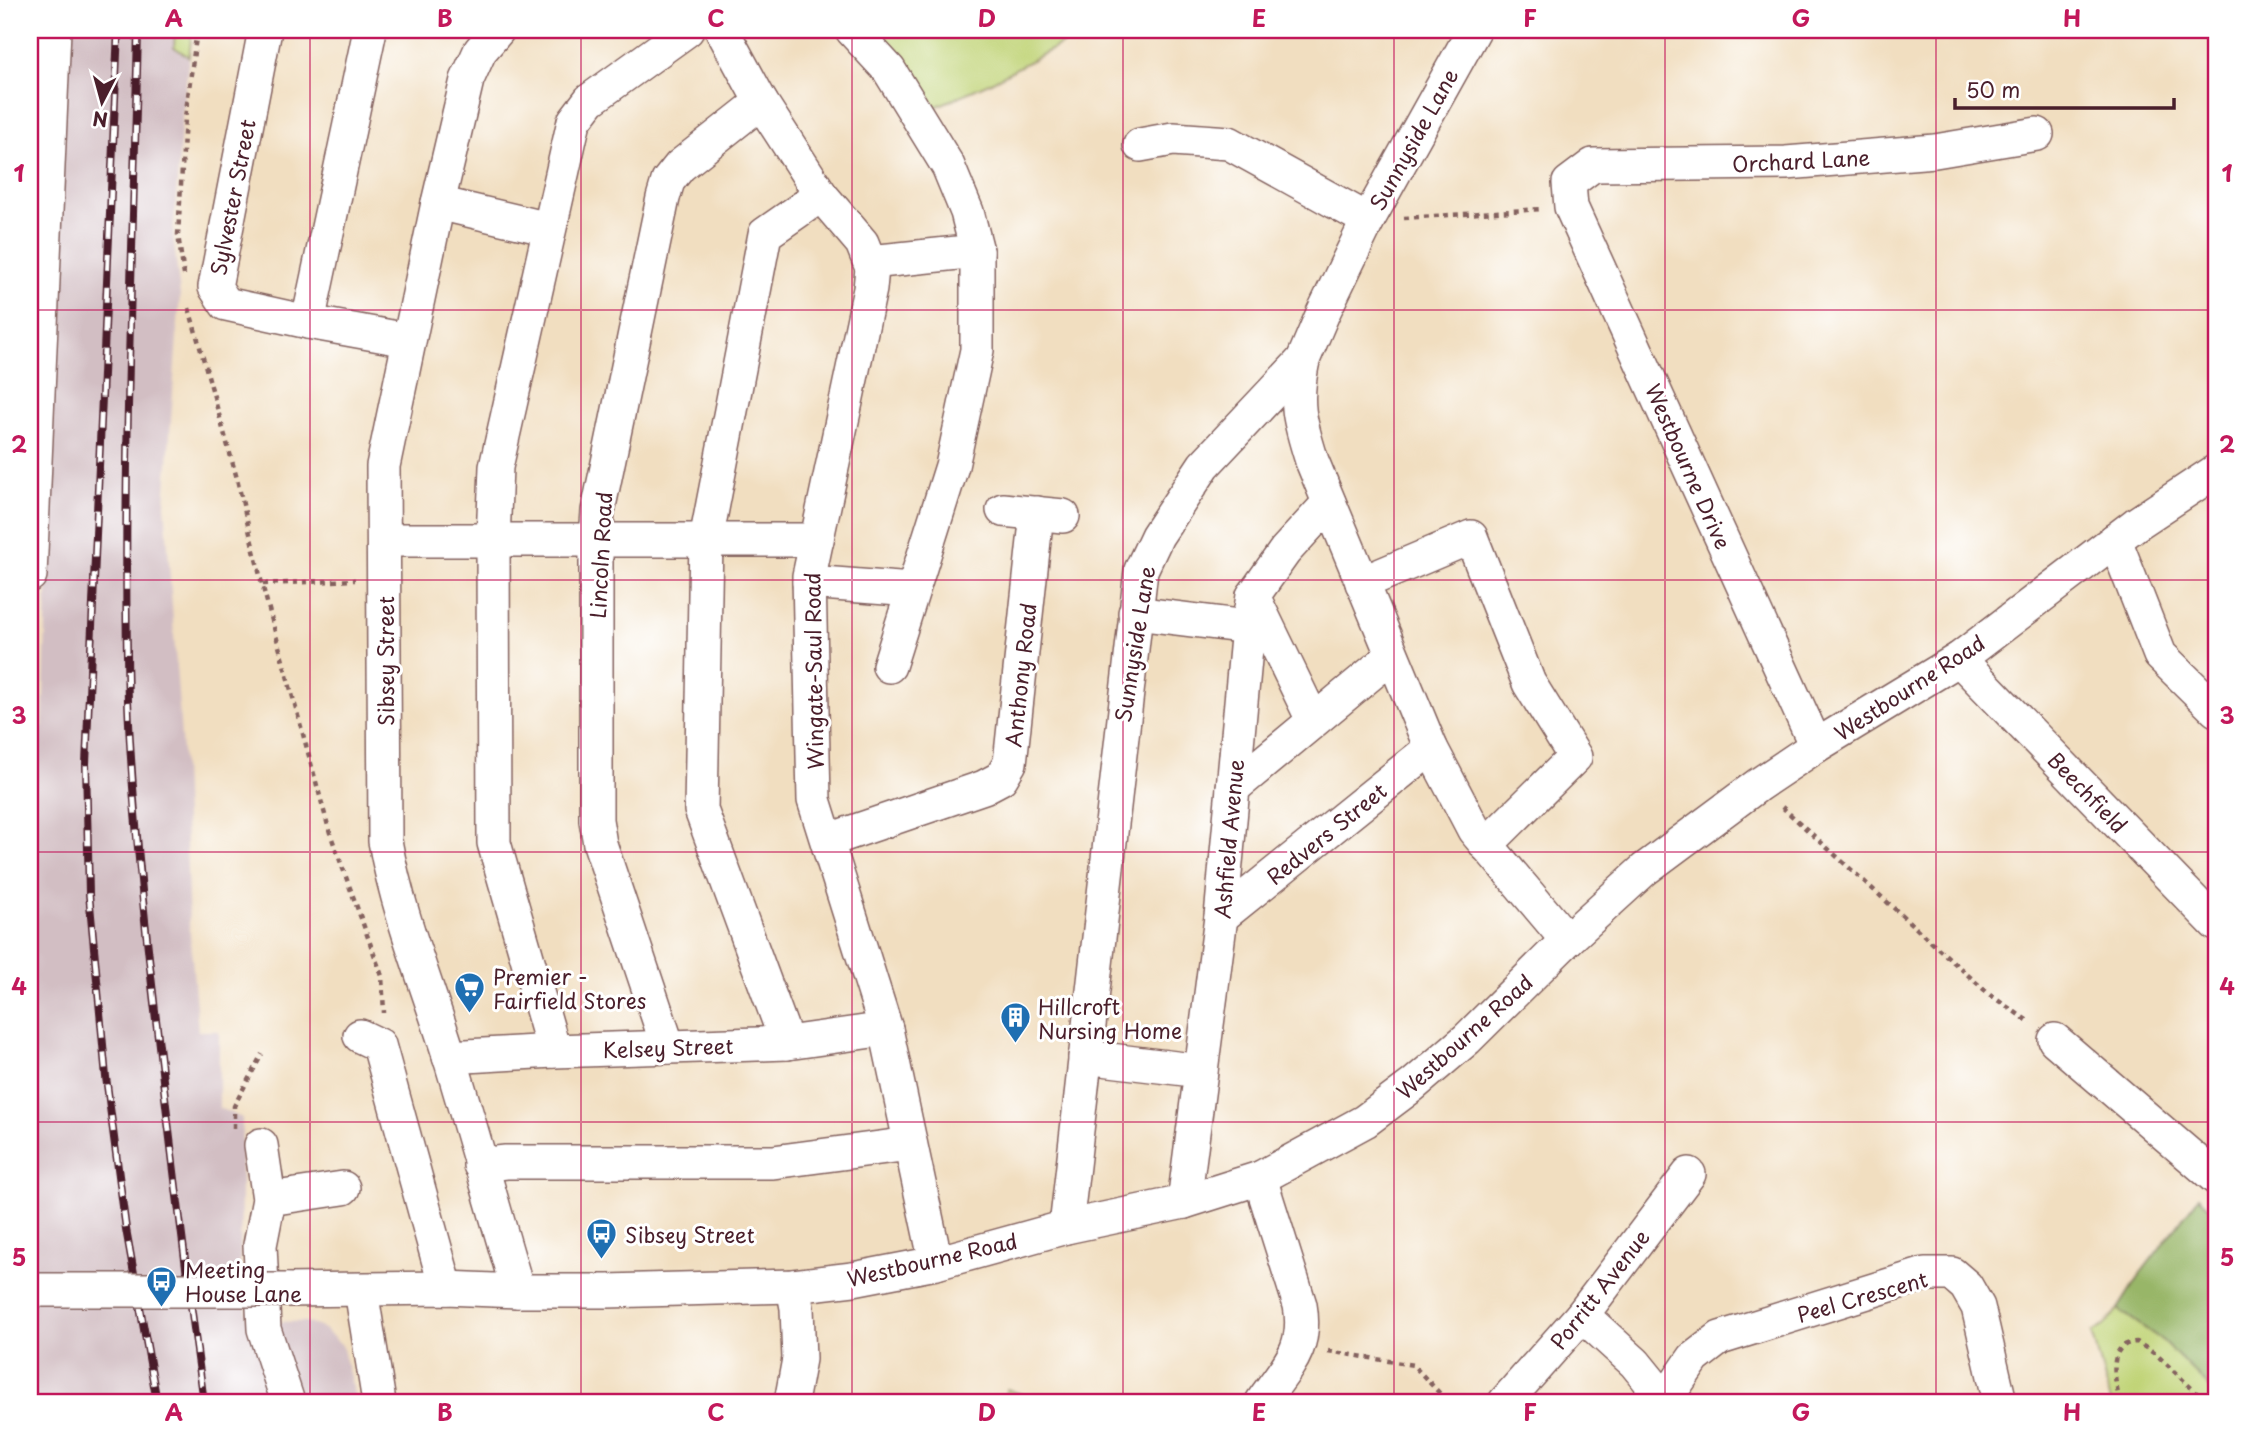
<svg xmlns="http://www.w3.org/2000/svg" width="2246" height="1432" viewBox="0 0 2246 1432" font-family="'Playpen Sans',sans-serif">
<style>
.industrial{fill:#d2bec3}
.green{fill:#c1d478;stroke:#867a52;stroke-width:2}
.forest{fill:#98b668;stroke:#716a4a;stroke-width:2}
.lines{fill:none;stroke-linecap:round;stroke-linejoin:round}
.minor-casing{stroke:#84625f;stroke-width:36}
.path{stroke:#84625f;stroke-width:4.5;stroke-dasharray:5 5;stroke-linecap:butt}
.minor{stroke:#fff;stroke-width:33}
.rail-casing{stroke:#4a1f2b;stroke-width:8}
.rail{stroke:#fff;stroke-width:5;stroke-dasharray:16;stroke-linecap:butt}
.minor-bridge-casing{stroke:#84625f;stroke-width:36;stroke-linecap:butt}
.minor-bridge{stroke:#fff;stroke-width:33}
.grid{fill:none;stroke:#c2185b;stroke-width:2;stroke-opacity:0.55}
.labels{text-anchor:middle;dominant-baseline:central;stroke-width:6;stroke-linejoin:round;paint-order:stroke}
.street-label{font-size:21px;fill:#4a1f2b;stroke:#fff}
.poi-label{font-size:21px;fill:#4a1f2b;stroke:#fff;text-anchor:start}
.neatline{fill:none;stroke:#c2185b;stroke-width:2.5}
.grid-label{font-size:23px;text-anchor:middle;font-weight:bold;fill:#c2185b}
</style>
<rect width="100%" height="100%" fill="#fff"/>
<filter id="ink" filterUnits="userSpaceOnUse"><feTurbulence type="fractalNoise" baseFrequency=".0143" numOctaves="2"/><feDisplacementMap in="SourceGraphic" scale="14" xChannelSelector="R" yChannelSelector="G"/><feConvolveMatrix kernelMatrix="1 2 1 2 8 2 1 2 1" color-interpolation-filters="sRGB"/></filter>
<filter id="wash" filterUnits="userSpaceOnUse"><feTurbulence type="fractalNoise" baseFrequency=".00686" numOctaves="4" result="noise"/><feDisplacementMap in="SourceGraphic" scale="28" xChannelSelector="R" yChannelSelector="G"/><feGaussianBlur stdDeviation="1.57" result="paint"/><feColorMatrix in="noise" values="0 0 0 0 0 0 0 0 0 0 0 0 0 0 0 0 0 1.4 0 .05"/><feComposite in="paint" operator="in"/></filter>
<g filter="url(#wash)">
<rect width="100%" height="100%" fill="#f1dec0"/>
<path class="industrial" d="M63,30H192L182,117L173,235L180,295L165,504L183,766L189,922L198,1031H219V1108L242,1118L240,1262L248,1321L306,1322L324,1329L342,1345L356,1402H30V728H43Z"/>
<g class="green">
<path d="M175,30H192L189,57L174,47Z"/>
<path d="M865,30H1088L989,83L922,113Z"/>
<path d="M2118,1309L2163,1341L2216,1394V1402H2111L2092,1333L2104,1326Z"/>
<path d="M1007,1389L1042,1402H1002Z"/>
</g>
<path class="forest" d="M2199,1197L2216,1213V1394L2163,1341L2118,1309L2140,1274Z"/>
</g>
<g filter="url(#ink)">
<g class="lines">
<defs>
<g id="minor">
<path d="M265,30L215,287L226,304L308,322L408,340"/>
<path d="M498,30L480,51L467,80L438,203L383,466L385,841C398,914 427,984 449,1055C473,1134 495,1213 518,1291"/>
<path d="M722,30L761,102L821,195L862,243L872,268L870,289L809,576L814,800L886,1029L936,1263"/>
<path d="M852,30L889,70L948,166L967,212L977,251V350L952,466L889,666"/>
<path d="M1140,145L1173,139L1229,143L1368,220"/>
<path d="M438,203L549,229"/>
<path d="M870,262L977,251"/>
<path d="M308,322L370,30"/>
<path d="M1303,360C1294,403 1299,420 1312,461L1431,748L1474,830L1567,940"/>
<path d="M1003,510L1063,516"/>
<path d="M384,540H817"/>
<path d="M2115,540L2160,655L2216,710"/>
<path d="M30,575L54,30"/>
<path d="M809,582L912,590"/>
<path d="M1362,583L1471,537L1529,683L1575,757L1486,845"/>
<path d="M1253,596L1313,720"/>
<path d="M1135,613L1248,627"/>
<path d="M1959,659L2216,924"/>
<path d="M1816,746L1571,207L1569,183L1593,165L1786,163L1935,151L2037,134"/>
<path d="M1233,788L1392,656"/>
<path d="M829,840L984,787L1001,778L1010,763L1037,513"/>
<path d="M1221,917L1431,748"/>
<path d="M360,1036L379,1045L446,1288"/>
<path d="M2055,1040L2216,1178"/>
<path d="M787,1043L701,810L706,540L765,234L821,195"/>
<path d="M668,1047L600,844L596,820V541L598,511L663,198L668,181L680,166L761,102"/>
<path d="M554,1051L494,843L493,540L496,467L574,121L590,100L687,30"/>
<path d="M449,1057L554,1051L787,1043L886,1029"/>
<path d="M1085,1057L1201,1071"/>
<path d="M261,1145L269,1199L260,1245L264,1329L288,1402"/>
<path d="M480,1165L506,1162H773L910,1144"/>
<path d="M1260,1178L1300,1305C1308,1350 1286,1367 1262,1402"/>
<path d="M269,1199L343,1188"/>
<path d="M1184,1202L1221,917L1248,627L1253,596L1285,551L1329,503"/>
<path d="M1066,1227L1141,570L1157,536L1204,465L1303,360L1323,313L1368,220L1474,30"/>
<path d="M286,1290L446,1288L518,1291H607L793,1286L853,1279L936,1263L1066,1227L1184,1202L1260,1178L1365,1121L1413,1085L1467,1039L1567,940L1645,869L1758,785L1816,746L1959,659L2136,524L2216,471"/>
<path d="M361,1290L379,1402"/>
<path d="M1582,1315L1635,1363L1665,1400L1664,1402"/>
<path d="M1665,1400L1694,1358L1720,1338L1925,1274H1952L1966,1286L1978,1307L2000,1402"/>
<path d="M791,1402L799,1359L797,1308L793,1286"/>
<path d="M1505,1402L1582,1315L1689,1174"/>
</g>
</defs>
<use href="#minor" class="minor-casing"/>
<g class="path">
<path d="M1404,218L1542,209"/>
<path d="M184,275L178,235L185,118L197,30"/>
<path d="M189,308L236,475L262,584L330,833L382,976L384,1013"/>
<path d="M263,584L355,580"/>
<path d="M1782,807L1990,995L2031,1023"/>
<path d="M234,1128V1106L262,1054"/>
<path d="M1328,1351L1413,1365L1448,1402"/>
<path d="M2120,1402C2115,1381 2105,1343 2137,1342L2158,1356L2206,1402"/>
</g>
<use href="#minor" class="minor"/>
<defs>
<g id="rail">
<path d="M118,30L86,764L89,894L106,1077L126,1229L157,1402"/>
<path d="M138,30C133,253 122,477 128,701C132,804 143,908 155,1011C170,1142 186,1272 204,1402"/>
</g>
</defs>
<use href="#rail" class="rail-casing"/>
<use href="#rail" class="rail"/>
<defs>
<path id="minor-bridge" d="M30,1290H286"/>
</defs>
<use href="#minor-bridge" class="minor-bridge-casing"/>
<use href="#minor-bridge" class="minor-bridge"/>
</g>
</g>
<path class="grid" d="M310,30V1402M581,30V1402M852,30V1402M1123,30V1402M1394,30V1402M1665,30V1402M1936,30V1402M30,310H2216M30,580H2216M30,852H2216M30,1122H2216"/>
<defs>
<symbol id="supermarket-pin" viewBox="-11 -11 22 30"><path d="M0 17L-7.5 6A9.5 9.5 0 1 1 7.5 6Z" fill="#1f6fb2" stroke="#fff"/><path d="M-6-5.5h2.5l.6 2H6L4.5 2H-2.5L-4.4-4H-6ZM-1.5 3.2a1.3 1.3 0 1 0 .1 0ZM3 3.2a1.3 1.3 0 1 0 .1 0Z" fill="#fff"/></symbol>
<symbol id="building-pin" viewBox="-11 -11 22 30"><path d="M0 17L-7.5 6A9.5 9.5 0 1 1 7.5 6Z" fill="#1f6fb2" stroke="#fff"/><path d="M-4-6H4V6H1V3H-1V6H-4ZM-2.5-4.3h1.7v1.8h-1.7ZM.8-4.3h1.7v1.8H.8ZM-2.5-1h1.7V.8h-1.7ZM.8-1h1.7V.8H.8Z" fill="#fff"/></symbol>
<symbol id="bus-pin" viewBox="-11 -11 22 30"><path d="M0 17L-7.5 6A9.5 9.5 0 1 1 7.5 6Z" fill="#1f6fb2" stroke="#fff"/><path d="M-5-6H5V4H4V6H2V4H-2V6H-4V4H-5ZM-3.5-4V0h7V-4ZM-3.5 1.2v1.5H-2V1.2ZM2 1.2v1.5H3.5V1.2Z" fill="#fff"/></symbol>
</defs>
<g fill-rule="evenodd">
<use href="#supermarket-pin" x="452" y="970" width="35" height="47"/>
<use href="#building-pin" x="998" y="1000" width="35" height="47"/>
<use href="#bus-pin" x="584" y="1216" width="35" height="47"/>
<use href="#bus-pin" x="144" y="1264" width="35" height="47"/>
</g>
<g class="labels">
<g class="street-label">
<text transform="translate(1413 139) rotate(-61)">Sunnyside Lane</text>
<text transform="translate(1801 160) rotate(-3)">Orchard Lane</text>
<text transform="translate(232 197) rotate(-79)">Sylvester Street</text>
<text transform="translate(1689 466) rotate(66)">Westbourne Drive</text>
<text transform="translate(600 555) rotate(-87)">Lincoln Road</text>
<text transform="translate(1134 644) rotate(-81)">Sunnyside Lane</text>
<text transform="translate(385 661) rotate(-90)">Sibsey Street</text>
<text transform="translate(813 671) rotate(-91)">Wingate-Saul Road</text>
<text transform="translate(1020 675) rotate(-84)">Anthony Road</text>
<text transform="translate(1909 687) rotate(-33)">Westbourne Road</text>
<text transform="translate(2088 792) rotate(46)">Beechfield</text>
<text transform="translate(1326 833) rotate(-39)">Redvers Street</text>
<text transform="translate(1228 839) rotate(-85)">Ashfield Avenue</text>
<text transform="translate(1464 1036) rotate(-42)">Westbourne Road</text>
<text transform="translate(668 1047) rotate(-2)">Kelsey Street</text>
<text transform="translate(932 1259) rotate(-13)">Westbourne Road</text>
<text transform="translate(1599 1289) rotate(-52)">Porritt Avenue</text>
<text transform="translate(1862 1296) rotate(-16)">Peel Crescent</text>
</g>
<g class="poi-label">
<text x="493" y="976">Premier -<tspan x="493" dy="24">Fairfield Stores</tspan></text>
<text x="1038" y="1006">Hillcroft<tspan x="1038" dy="24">Nursing Home</tspan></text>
<text x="625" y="1234">Sibsey Street</text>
<text x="185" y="1269">Meeting<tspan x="185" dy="24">House Lane</tspan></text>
</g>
</g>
<rect width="2246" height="1432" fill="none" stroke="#fff" stroke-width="77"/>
<g transform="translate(102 102) rotate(186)" stroke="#ffffff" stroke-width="5" paint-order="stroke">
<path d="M0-5L12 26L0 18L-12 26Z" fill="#4a1f2b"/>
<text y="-10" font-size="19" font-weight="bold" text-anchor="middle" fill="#4a1f2b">N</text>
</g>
<path d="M1955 98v10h219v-10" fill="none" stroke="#4a1f2b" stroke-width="3.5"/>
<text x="1966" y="98" font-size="21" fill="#4a1f2b" stroke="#ffffff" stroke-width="5" paint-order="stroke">50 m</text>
<rect x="38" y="38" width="2170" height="1356" class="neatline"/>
<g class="grid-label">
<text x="174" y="27">A</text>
<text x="445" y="27">B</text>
<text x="716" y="27">C</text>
<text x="987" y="27">D</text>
<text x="1259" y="27">E</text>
<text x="1530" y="27">F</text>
<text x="1801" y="27">G</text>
<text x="2072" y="27">H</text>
<text x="19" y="182">1</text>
<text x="2227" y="182">1</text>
<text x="19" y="453">2</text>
<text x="2227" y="453">2</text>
<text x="19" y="724">3</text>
<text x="2227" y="724">3</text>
<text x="19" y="995">4</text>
<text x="2227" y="995">4</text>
<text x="19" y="1266">5</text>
<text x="2227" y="1266">5</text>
<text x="174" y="1421">A</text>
<text x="445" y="1421">B</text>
<text x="716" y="1421">C</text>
<text x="987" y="1421">D</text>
<text x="1259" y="1421">E</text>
<text x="1530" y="1421">F</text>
<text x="1801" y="1421">G</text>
<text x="2072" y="1421">H</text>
</g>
</svg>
